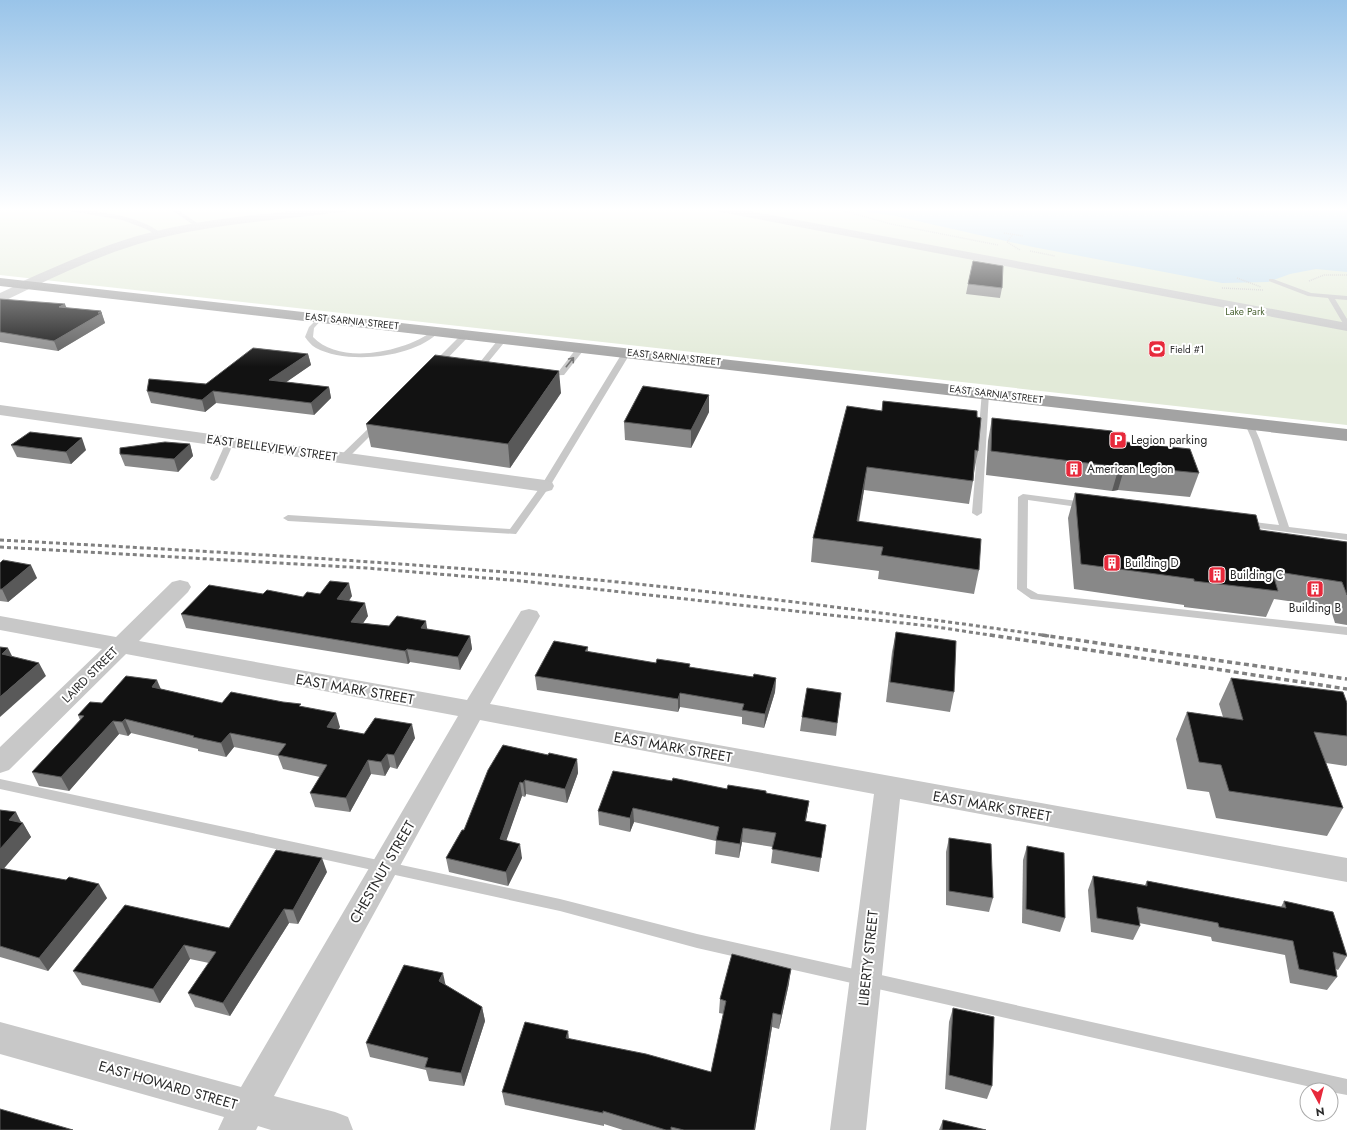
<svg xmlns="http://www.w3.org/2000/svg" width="1347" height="1130" viewBox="0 0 1347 1130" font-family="Jost,sans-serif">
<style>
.green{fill:#e2ead8}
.water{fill:#c3dceb}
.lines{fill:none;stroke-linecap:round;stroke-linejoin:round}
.path{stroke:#c8c8c8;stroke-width:1.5;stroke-dasharray:1 1;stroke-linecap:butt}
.service{fill:#c8c8c8;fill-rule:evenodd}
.minor{fill:#c8c8c8;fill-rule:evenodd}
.tertiary{fill:#c8c8c8;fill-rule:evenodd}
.primary{fill:#a3a3a3;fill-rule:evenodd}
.rail-far1{stroke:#808080;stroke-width:3;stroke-dasharray:4 3;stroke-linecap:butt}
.rail{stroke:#808080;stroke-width:3.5;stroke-dasharray:5 3.5;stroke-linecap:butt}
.wall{fill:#888}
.shaded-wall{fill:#595959}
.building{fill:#121212;stroke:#595959}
.oneway{stroke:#727272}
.labels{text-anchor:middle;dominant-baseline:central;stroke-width:4;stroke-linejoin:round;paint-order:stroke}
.far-park-label{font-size:10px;fill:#4f6739;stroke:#fff}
.far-street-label{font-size:10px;fill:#2b2b2b;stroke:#fff}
.far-poi-label{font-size:10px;fill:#2b2b2b;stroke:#fff;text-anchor:start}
.poi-label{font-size:12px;fill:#2b2b2b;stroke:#fff;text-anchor:start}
.street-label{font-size:12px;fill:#2b2b2b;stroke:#fff}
.near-street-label{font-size:14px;fill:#2b2b2b;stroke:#fff}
</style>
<rect width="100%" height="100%" fill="#fff"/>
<path class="green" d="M0,209H1347V425L0,275Z"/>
<path class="water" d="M864,209H1347V272L1316,269L1290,274L1268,282L1222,283L1033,247L895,216L867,212Z"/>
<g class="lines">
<g class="path">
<path d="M837,209L891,224L998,245"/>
<path d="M1004,233L1023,236"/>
<path d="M1013,234L1007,242L1020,250"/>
<path d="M1030,251L1055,256"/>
<path d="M1237,278L1261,287"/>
<path d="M1309,281L1324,275H1347"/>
<path d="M1222,288L1263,290"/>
</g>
<g class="service">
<path d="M58,209C87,209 140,214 162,234L157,235L146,229L122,220Z"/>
<path d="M170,209H177L203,227L198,228Z"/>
<path d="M1269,279H1273L1311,293L1347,296V300L1335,299L1347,319V327L1344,325L1328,298L1308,296L1269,281Z"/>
<path d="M320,316L323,318L314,328L313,337C340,366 406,352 434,330L440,331C415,358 348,365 316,348C312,346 308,341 305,337L309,327Z"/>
<path d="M464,332L471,334L439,367H433V363Z"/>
<path d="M501,336L508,338L489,361L491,364L499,367L495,369L485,368L481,361Z"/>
<path d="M579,345L586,347L564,375L543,376V372L559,371Z"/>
<path d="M624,350L631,352L550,486L516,534L288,521L283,518L288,515L510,529L541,486Z"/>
<path d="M982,391H988L989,393L982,513L977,516L972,513Z"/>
<path d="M1246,422H1252L1260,440L1289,527L1347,534V540L1243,526L1241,524L1243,522L1246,521L1279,525L1252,440L1245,424Z"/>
<path d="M374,423H377L381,425L346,460H340L339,458L340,456Z"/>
<path d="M230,439L234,442L218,478L214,481L211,480L210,478L226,442Z"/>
<path d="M1023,494L1085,502L1090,505L1085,508L1028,500L1027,588L1038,594L1347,627V635L1031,599L1017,589L1018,497Z"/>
<path d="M0,779L560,899L697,934L1347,1079V1095L1331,1092V1090H1324L697,948L560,911L0,789Z"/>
</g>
<g class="minor">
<path d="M311,209H350L344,212C279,220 212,224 149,241C108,252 69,270 31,288H21L19,285L21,282C59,265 97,248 137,236C193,220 253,215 311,209Z"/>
<path d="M714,209H739L1347,323V331L720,212Z"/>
<path d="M0,405L545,480L552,482L554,486L552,490L545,492L0,415Z"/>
<path d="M180,580L188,582L191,587L188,592L139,641L467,700L521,611L529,609L537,611L540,616L490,704L1347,858V882L900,799L866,1130H830L874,794L480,720L274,1096L335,1112L348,1117L353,1130H271L258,1126L256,1130H218L224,1117L0,1054V1022L241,1087L458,716L126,654L9,770L0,773V747L102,649L0,630V616L116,637L172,582Z"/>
</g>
<path class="tertiary" d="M26,281L31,282L33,285L31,288L0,303V293Z"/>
<path class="primary" d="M0,278L1347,429V441L0,286Z"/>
<g class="rail-far1">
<path d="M0,540C203,551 406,562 608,581C755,596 902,615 1049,636"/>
<path d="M0,547L366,568L522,581L930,626L996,636"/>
</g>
<g class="rail">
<path d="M990,635L1347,689"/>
<path d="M1042,635L1347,679"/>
</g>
</g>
<g class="wall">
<path d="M968,284L1002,288L1000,298L966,294Z"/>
<path d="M0,299L67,308L101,311L105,323L58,351L0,342Z"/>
<path d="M308,354L311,365L286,382L329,387L331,398L314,415L216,403L205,412L151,403L147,391L206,384Z"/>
<path d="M561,393L510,468L371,447L366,424Z"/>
<path d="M883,401L977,417L978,451L974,473L973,481L969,504L864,490L859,522L979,570L974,594L878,579L879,571L811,562L813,538L882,411Z"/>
<path d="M709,412L691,448L625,440L624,422Z"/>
<path d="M992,418L1117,441L1199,473L1190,497L1118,490L1112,491L986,475L988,441Z"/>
<path d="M190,444L193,456L178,472L125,466L120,454Z"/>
<path d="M11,445L86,450L71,464L17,457Z"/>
<path d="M1075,493L1260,530L1347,542V625L1335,623L1330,607L1274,599L1266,617L1184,607V605L1074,589L1068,518Z"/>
<path d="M0,563L37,578L8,602L0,601Z"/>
<path d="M263,594L303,597L320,594L352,596L349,601L368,616L363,623L389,626L427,629L470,636L472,649L460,670L410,662L408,664L186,628L181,614Z"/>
<path d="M896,632L954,692L950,712L886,702L892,652Z"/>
<path d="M588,647V652L656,663L689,667L753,677L776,678L775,692L764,728L742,724V717L680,707L678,712L537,690L535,676Z"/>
<path d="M1231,678L1347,703V765L1346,766L1326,763L1343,808L1327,836L1216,818L1209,792L1187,789L1176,739L1187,712L1223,717L1219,704Z"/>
<path d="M161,689L222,703L302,707L340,727L338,729L364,734L415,738L397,769L390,767L385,776L371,774L350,812L315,807L310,793L320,777L283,769L278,756L234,747L226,757L198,751V749L131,733L128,736L119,734L69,791L39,786L32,772L80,720L78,715L102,703Z"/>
<path d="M841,693L836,736L800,731L802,717Z"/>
<path d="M548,755L577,759L578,773L567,803L526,794L525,797L522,796L506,840L522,858L508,886L449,872L446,858L464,830Z"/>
<path d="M727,789L766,793L809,801L806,821L826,825L819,872L771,863L773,847L742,842L739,858L715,854L716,841L634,822L630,832L599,825L598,811Z"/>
<path d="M0,810L22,822L31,837L4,868L107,898L48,971L0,957Z"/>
<path d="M949,838L993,898L989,912L946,905V852Z"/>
<path d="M1027,846L1065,918L1060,932L1022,923L1023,860Z"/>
<path d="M327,872L298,924L289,923L230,1016L195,1007L188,993L209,963L190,959L160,1003L82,985L73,971L229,928Z"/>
<path d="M1093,876L1145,885L1147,881L1281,907L1284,901L1347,955V956L1338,970L1336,969L1337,977L1327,990L1290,983L1285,955L1212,941L1211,937L1139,923L1140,926L1133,940L1091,932L1088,890Z"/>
<path d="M789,983L779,1029L772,1027L755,1130H623L604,1124V1126L505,1105L502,1092L568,1031L569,1039L711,1072L724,1014L719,1013L720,999Z"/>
<path d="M446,985L482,1007L485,1021L464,1086L429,1081L426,1070L370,1057L366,1043Z"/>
<path d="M953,1008L992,1086L987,1099L945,1089L949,1022Z"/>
<path d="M943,1120L986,1130H939Z"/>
</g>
<g class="shaded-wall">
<path d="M65,304L69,314L59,307Z"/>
<path d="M101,311L105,323L58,351L54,341Z"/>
<path d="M308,354L311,365L272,392L269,380Z"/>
<path d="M559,371L561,393L510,468L508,444Z"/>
<path d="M329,387L331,398L314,415L311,403Z"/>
<path d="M213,391L216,403L205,412L202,400Z"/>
<path d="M709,395V412L691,448V430Z"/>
<path d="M82,438L86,450L71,464L66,452Z"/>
<path d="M190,444L193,456L178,472L174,459Z"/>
<path d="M1125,466L1118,490L1112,491L1119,467Z"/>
<path d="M867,467L864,490L854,545L857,521Z"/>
<path d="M31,565L37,578L8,602L2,589Z"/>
<path d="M349,583L352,596L340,612L337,599Z"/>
<path d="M365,603L368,616L355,635L351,622Z"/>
<path d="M426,621L428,634L421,628Z"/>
<path d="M470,636L472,649L460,670L458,657Z"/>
<path d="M8,648L15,662L2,654Z"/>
<path d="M407,649L410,662L408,664L405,651Z"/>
<path d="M39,663L46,676L0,717V697Z"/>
<path d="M776,678L775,692L764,728L765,714Z"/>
<path d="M157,680L163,694L152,687Z"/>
<path d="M680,693V707L678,712V699Z"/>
<path d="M336,713L340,727L330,741L327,727Z"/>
<path d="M125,719L131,733L128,736L122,722Z"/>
<path d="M113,721L119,734L69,791L61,777Z"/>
<path d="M412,724L415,738L397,769L394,755Z"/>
<path d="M230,733L234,747L226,757L221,743Z"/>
<path d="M387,754L390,767L385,776L381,762Z"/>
<path d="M577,759L578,773L567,803L565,789Z"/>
<path d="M368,760L371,774L350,812L346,798Z"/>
<path d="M525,780L526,794L525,797L523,783Z"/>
<path d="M520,782L522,796L502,853L500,839Z"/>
<path d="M809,801L807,814L803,835L805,821Z"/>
<path d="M633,808L634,822L630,832V818Z"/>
<path d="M16,812L22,824L23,823L31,837L0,873V849L9,820Z"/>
<path d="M743,828L742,842L739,858L740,844Z"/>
<path d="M520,844L522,858L508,886L506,872Z"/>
<path d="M322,858L327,872L298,924L293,910Z"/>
<path d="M99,884L107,898L48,971L39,958Z"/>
<path d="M284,909L289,923L230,1016L223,1003Z"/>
<path d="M184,945L190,959L160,1003L153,989Z"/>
<path d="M791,969L789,983L779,1029L781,1015Z"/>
<path d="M443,973L446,987L439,981Z"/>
<path d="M482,1007L485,1021L464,1086L461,1073Z"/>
<path d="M773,1013L772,1027L755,1130H754Z"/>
<path d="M568,1031L569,1044L566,1038Z"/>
</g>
<g class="building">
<path d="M973,261L1003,266L1002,288L968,284Z"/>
<path d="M0,299L65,304L59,307L101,311L98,313H102L54,341L0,332Z"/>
<path d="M253,348L308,354L269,380L329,387L311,403L213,391L202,400L147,391L149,379L206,384Z"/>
<path d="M435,355L559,371L508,444L366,424Z"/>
<path d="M643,386L709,395L691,430L624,422Z"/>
<path d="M883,401L977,411V417L981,418L978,451L975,450L973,481L867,467L857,521L981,539L979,570L881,555L883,547L813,538L847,406L882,411Z"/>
<path d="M992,418L1112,431L1117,441L1190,449L1199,473L1125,466L1119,467L991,451Z"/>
<path d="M30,432L82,438L66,452L11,445Z"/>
<path d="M165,442L190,444L174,459L120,454V448Z"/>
<path d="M1075,493L1256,515L1260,530L1347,542V595L1342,582L1272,571L1278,591L1194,581V579L1081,564Z"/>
<path d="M3,560L31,565L2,589H0V563Z"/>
<path d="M330,581L349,583L337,599L365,603L351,622L389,626L397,616L426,621L421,628L470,636L458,657L407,649L405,651L181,614L209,585L263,594L267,590L303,597L307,592L320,594Z"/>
<path d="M896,632L956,641L954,692L890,682Z"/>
<path d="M554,641L588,647L585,651L656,663L657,659L690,664L689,667L753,677L754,674L776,678L765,714L742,710L744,704L680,693L678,699L535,676Z"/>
<path d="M0,647L8,648L2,654L39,663L0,697Z"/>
<path d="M126,676L157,680L152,687L222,703L231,692L283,702L301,704L299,706L336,713L327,727L364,734L375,718L412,724L394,755L387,754L381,762L368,760L346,798L310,793L327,765L278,755L286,744L230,733L221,743L193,737L194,736L125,719L122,722L113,721L61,777L32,772L84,716L78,715L90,702L102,703Z"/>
<path d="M1231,678L1343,692L1347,703V736L1314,732L1343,808L1229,791L1221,765L1199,762L1187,712L1243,720Z"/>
<path d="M807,688L841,693L837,723L802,717Z"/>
<path d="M503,745L548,755L549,753L577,759L565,789L525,780L523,783L520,782L500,839L520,844L506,872L446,858L462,830H464L488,770Z"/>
<path d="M613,771L672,781L673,778L727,789L728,785L766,791V793L809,801L805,821L826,825L821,858L772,849L776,833L743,828L740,844L716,840L719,827L633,808L630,818L598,811Z"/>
<path d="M0,810L16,812L9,820L23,823L0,849Z"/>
<path d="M949,838L991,844L993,898L949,891Z"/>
<path d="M1027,846L1064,853L1065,918L1026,909Z"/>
<path d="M276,850L322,858L293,910L284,909L223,1003L188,993L216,952L184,945L153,989L73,971L125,905L229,928Z"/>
<path d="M0,868L66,880L69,877L99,884L39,958L0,946Z"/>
<path d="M1093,876L1147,886V881L1286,908L1284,901L1333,912L1347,956L1333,952L1337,977L1299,969L1293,941L1219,927L1218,923L1137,907L1140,926L1097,918Z"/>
<path d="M732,954L791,969L781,1015L773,1013L754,1130H684L671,1127V1130H666L603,1111V1113L502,1092L525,1022L568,1031L566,1038L646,1054L711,1072L726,1001L720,999Z"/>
<path d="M404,965L443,973L439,981L482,1007L461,1073L425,1067L428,1058L366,1043Z"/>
<path d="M953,1008L994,1017L992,1086L949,1075Z"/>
<path d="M0,1109L73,1130H0Z"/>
<path d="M943,1120L986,1130H942Z"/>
</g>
<defs><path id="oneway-shaft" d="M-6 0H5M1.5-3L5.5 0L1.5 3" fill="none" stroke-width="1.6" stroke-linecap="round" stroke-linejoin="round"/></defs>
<use class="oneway" href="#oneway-shaft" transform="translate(570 362) rotate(-51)"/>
<linearGradient id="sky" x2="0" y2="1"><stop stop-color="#99c4e9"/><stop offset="0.57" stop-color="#fff"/><stop offset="1" stop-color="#fff" stop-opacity="0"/></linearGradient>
<rect width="1347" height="367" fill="url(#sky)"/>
<defs>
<symbol id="stadium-square" viewBox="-11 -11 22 22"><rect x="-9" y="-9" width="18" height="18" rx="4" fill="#e7293b" stroke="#fff"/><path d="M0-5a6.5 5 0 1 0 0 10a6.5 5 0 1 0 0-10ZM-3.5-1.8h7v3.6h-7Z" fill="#fff"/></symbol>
<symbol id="parking-square" viewBox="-11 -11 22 22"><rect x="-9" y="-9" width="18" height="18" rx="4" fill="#e7293b" stroke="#fff"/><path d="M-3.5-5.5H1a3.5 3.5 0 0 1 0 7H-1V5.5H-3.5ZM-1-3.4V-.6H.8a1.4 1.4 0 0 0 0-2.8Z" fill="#fff"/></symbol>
<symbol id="building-square" viewBox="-11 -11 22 22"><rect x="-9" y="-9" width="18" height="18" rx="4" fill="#e7293b" stroke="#fff"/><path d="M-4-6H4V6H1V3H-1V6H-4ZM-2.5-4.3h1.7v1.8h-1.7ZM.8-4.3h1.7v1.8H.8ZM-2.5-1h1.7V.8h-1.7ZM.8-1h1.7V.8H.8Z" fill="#fff"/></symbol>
</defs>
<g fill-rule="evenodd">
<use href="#stadium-square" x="1147" y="339" width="20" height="20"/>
<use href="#parking-square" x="1108" y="430" width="20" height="20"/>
<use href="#building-square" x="1064" y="459" width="20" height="20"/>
<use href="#building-square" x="1102" y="553" width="20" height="20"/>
<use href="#building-square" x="1207" y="565" width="20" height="20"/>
<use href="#building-square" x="1305" y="579" width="20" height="20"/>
</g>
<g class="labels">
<g class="far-park-label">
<text x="1245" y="311">Lake Park</text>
</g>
<g class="far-street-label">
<text transform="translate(352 321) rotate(6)">EAST SARNIA STREET</text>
<text transform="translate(674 357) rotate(6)">EAST SARNIA STREET</text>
<text transform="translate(996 394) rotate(7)">EAST SARNIA STREET</text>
</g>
<g class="far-poi-label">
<text x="1170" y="349">Field #1</text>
</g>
<g class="poi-label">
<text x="1131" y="440">Legion parking</text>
<text x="1087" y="469">American Legion</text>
<text x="1125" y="563">Building D</text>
<text x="1230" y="575">Building C</text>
<text x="1315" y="608" text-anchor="middle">Building B</text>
</g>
<g class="street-label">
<text transform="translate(272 448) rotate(8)">EAST BELLEVIEW STREET</text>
<text transform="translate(90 675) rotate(-45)">LAIRD STREET</text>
</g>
<g class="near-street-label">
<text transform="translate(355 689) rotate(10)">EAST MARK STREET</text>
<text transform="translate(673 747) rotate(10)">EAST MARK STREET</text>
<text transform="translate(992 806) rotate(10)">EAST MARK STREET</text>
<text transform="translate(382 872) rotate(-60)">CHESTNUT STREET</text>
<text transform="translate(868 958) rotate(-84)">LIBERTY STREET</text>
<text transform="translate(168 1085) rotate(16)">EAST HOWARD STREET</text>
</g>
</g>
<g transform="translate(1319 1102) rotate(173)"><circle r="19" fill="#ffffff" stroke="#aaaaaa"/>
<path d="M0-3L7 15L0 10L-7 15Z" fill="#e7293b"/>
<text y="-6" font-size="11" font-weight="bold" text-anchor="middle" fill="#2b2b2b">N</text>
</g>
</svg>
